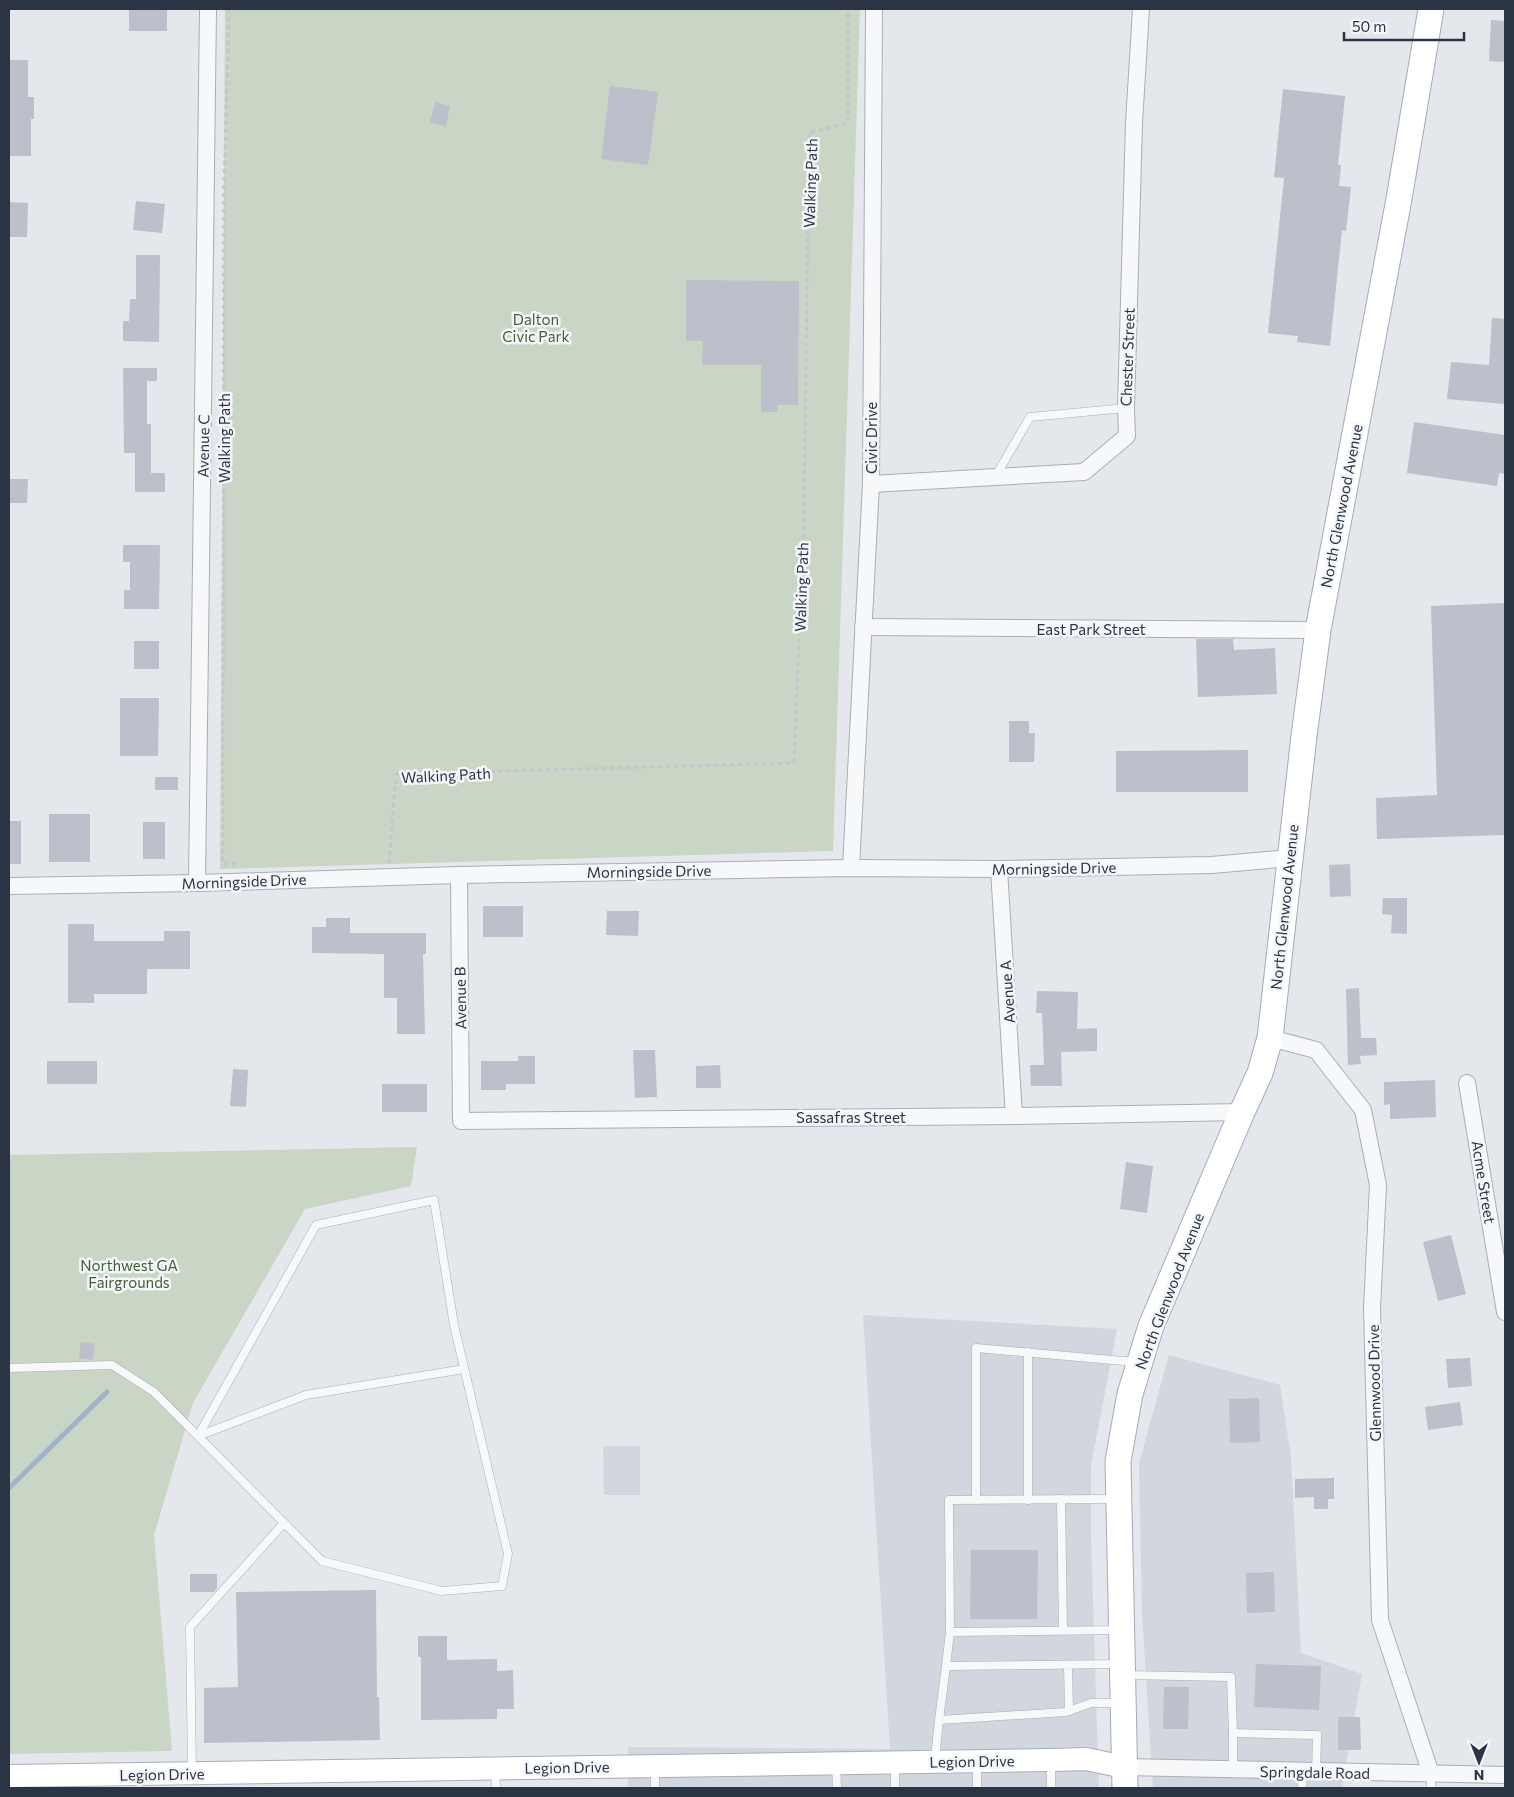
<svg xmlns="http://www.w3.org/2000/svg" width="1514" height="1797" viewBox="0 0 1514 1797" font-family="Commissioner,sans-serif">
<style>
.built{fill:#d2d6de}
.green{fill:#c9d6c5}
.lines{fill:none;stroke-linecap:round;stroke-linejoin:round}
.stream{stroke:#9fb4cc;stroke-width:5}
.building{fill:#bbc0ca}
.lane-casing{stroke:#a9aeb7;stroke-width:9}
.street-casing{stroke:#a9aeb7;stroke-width:18}
.secondary-casing{stroke:#a9aeb7;stroke-width:24}
.primary-casing{stroke:#a3abb8;stroke-width:27}
.path{stroke:#c2c5cb;stroke-width:3;stroke-dasharray:4 4;stroke-linecap:butt}
.lane{stroke:#f7f8fa;stroke-width:8}
.street{stroke:#f7f8fa;stroke-width:16}
.secondary{stroke:#fff;stroke-width:22}
.primary{stroke:#fff;stroke-width:25}
.labels{text-anchor:middle;dominant-baseline:central;stroke-width:5;stroke-linejoin:round;paint-order:stroke}
.street-label{font-size:15px;fill:#2b3445;stroke:#f4f6f9}
.park-label{font-size:15px;fill:#3f6138;stroke:#f4f6f9}
</style>
<rect width="100%" height="100%" fill="#e4e7ec"/>
<g class="built">
<path d="M863,1315L1117,1329L1091,1466V1536L1099,1788H628V1747L890,1749Z"/>
<path d="M1169,1355L1280,1385L1291,1457L1301,1653L1362,1674L1342,1788H1153L1142,1615L1139,1463Z"/>
<path d="M603,1446H640V1495H604Z"/>
</g>
<g class="green">
<path d="M225,9H860L833,851L220,869Z"/>
<path d="M417,1147L411,1186L305,1209L193,1403L154,1535L172,1751L9,1754V1155Z"/>
</g>
<g class="lines">
<path class="stream" d="M9,1488L107,1392"/>
</g>
<g class="building">
<rect x="129" y="10" width="38" height="21"/>
<path d="M1491,20L1505,21V62L1489,61Z"/>
<path d="M9,60H28V97H34V119H31V156H9Z"/>
<path d="M610,86L658,92L648,165L601,159Z"/>
<path d="M1283,89L1345,96L1338,165H1341L1339,186L1351,187L1346,231L1342,230L1330,346L1297,342L1298,336L1268,333L1284,178L1274,177Z"/>
<path d="M435,102L450,106L446,126L430,123Z"/>
<path d="M136,201L165,204L162,233L133,230Z"/>
<path d="M9,202L28,203L27,237H9Z"/>
<path d="M136,255H160L159,342L123,341V321H129L130,299H136Z"/>
<path d="M686,280L799,281L798,405H777V412H761V365H702L703,341H686Z"/>
<path d="M1492,318L1505,319V404L1447,399L1451,362L1489,365Z"/>
<path d="M123,368H157V381H147V424H151V473H165V492H135V453H124Z"/>
<path d="M1414,422L1505,435V474L1499,473L1497,486L1407,473Z"/>
<path d="M9,479H28L27,503H9Z"/>
<path d="M123,545H160L159,609H124V590H130V562H123Z"/>
<path d="M1505,603V835L1377,839L1376,798L1437,795L1431,606Z"/>
<path d="M1196,639H1233L1234,650L1275,648L1277,694L1198,697Z"/>
<rect x="134" y="641" width="25" height="28"/>
<path d="M120,698H159L158,756H120Z"/>
<path d="M1009,721H1029V733H1035L1034,762H1009Z"/>
<path d="M1248,750V792H1116V751Z"/>
<rect x="155" y="777" width="23" height="13"/>
<rect x="49" y="814" width="41" height="48"/>
<rect x="9" y="821" width="12" height="43"/>
<rect x="143" y="822" width="22" height="37"/>
<path d="M1350,864L1351,896L1330,897L1329,865Z"/>
<path d="M1383,898H1407V934L1391,933L1392,915L1382,914Z"/>
<rect x="483" y="906" width="40" height="31"/>
<path d="M607,911H639L638,936L606,935Z"/>
<path d="M326,918H350V933H426V954H423L425,1034H397V998H384V954L312,953V927H326Z"/>
<path d="M68,924H94V941H164V931H190V969H147V994H94V1003H68Z"/>
<path d="M1359,988L1361,1038H1376L1377,1055L1360,1056L1361,1064L1348,1065L1346,989Z"/>
<path d="M1037,991L1078,992L1077,1029L1097,1028V1051L1061,1052L1062,1086H1031L1030,1065H1044L1042,1013H1036Z"/>
<path d="M633,1050H655L657,1097L635,1098Z"/>
<path d="M518,1056H535V1084H506V1090H481V1061H518Z"/>
<rect x="47" y="1061" width="50" height="23"/>
<path d="M720,1065L721,1088H696V1066Z"/>
<path d="M233,1069L248,1070L246,1107L230,1106Z"/>
<path d="M1435,1080L1436,1117L1390,1119V1104L1384,1105V1082Z"/>
<rect x="382" y="1084" width="45" height="28"/>
<path d="M1126,1162L1153,1166L1147,1213L1120,1209Z"/>
<path d="M1451,1235L1466,1294L1438,1301L1423,1242Z"/>
<path d="M81,1342L95,1344L93,1360L79,1358Z"/>
<path d="M1470,1358L1472,1386L1448,1388L1446,1359Z"/>
<path d="M1259,1398L1260,1442L1230,1443L1229,1399Z"/>
<path d="M1460,1402L1463,1425L1428,1430L1425,1407Z"/>
<path d="M1334,1478V1499H1328V1509H1314V1497L1295,1498V1479Z"/>
<path d="M971,1550H1038L1037,1619H970Z"/>
<path d="M1274,1572L1275,1612L1247,1613L1246,1573Z"/>
<path d="M190,1574H217V1588L214,1592H190Z"/>
<path d="M376,1590L377,1697H379L380,1740L204,1743V1688L238,1687L236,1592Z"/>
<path d="M418,1636H447V1660L497,1659V1671L513,1670L514,1709H497V1719L421,1720V1657H418Z"/>
<path d="M1256,1664L1321,1666L1319,1710L1254,1707Z"/>
<path d="M1164,1687H1189L1188,1729H1163Z"/>
<path d="M1338,1717H1360L1361,1750H1338Z"/>
</g>
<g class="lines">
<defs>
<g id="lane">
<path d="M995,477L1030,417L1126,408"/>
<path d="M9,1368L112,1365L154,1392L322,1561L442,1591L502,1586L508,1554L454,1325L434,1200L316,1225L198,1436"/>
<path d="M198,1436L306,1395L464,1369"/>
<path d="M1061,1499L1063,1630"/>
<path d="M976,1500V1348L1135,1362"/>
<path d="M1028,1500V1352"/>
<path d="M950,1632L1119,1630"/>
<path d="M1068,1665L1069,1711L1066,1712L939,1720L946,1666L1119,1664"/>
<path d="M946,1666L950,1632L949,1500L1115,1499"/>
<path d="M1125,1675L1231,1677L1233,1733"/>
<path d="M1069,1711L1091,1703H1121"/>
<path d="M935,1759L939,1720"/>
<path d="M977,1763V1788"/>
<path d="M1051,1763V1788"/>
<path d="M836,1765L837,1788"/>
<path d="M895,1765V1788"/>
<path d="M655,1768V1788"/>
<path d="M1233,1770V1733L1317,1735L1316,1772"/>
<path d="M495,1771L496,1788"/>
<path d="M192,1772L190,1627L284,1523"/>
<path d="M1431,1774V1788"/>
<path d="M1302,1788L1303,1771"/>
</g>
<g id="street">
<path d="M871,484L1084,472L1127,436L1126,408L1134,123L1141,9"/>
<path d="M863,627L1318,630"/>
<path d="M851,868L871,484L874,9"/>
<path d="M999,869L1014,1116"/>
<path d="M459,875L461,1121L1014,1116L1242,1112"/>
<path d="M197,883L208,9"/>
<path d="M9,886L197,883L459,875L851,868L999,869L1212,865L1290,858"/>
<path d="M1270,1038L1316,1050L1363,1110L1378,1185L1372,1308L1380,1620L1431,1774"/>
<path d="M1467,1083L1505,1312"/>
<path d="M1124,1767L1505,1775"/>
</g>
<path id="secondary" d="M9,1776L1051,1760L1086,1759L1124,1767"/>
<path id="primary" d="M1125,1788L1118,1461L1130,1394L1151,1326L1242,1112L1260,1073L1270,1038L1304,736L1318,630L1399,199L1431,9"/>
</defs>
<use href="#lane" class="lane-casing"/>
<use href="#street" class="street-casing"/>
<use href="#secondary" class="secondary-casing"/>
<use href="#primary" class="primary-casing"/>
<g class="path">
<path d="M229,9L224,188L223,864H241"/>
<path d="M389,863L396,774L794,763L804,518L809,133L848,123V9"/>
</g>
<use href="#lane" class="lane"/>
<use href="#street" class="street"/>
<use href="#secondary" class="secondary"/>
<use href="#primary" class="primary"/>
</g>
<g class="labels">
<g class="street-label">
<text transform="translate(810 183) rotate(-88)">Walking Path</text>
<text transform="translate(1127 357) rotate(-88)">Chester Street</text>
<text transform="translate(224 438) rotate(-90)">Walking Path</text>
<text transform="translate(871 438) rotate(-90)">Civic Drive</text>
<text transform="translate(203 446) rotate(-89)">Avenue C</text>
<text transform="translate(1341 506) rotate(-79)">North Glenwood Avenue</text>
<text transform="translate(801 587) rotate(-88)">Walking Path</text>
<text x="1091" y="629">East Park Street</text>
<text transform="translate(446 775) rotate(-3)">Walking Path</text>
<text transform="translate(1054 868) rotate(-1)">Morningside Drive</text>
<text transform="translate(649 871) rotate(-1)">Morningside Drive</text>
<text transform="translate(244 881) rotate(-2)">Morningside Drive</text>
<text transform="translate(1284 907) rotate(-84)">North Glenwood Avenue</text>
<text transform="translate(1007 992) rotate(-94)">Avenue A</text>
<text transform="translate(460 998) rotate(-91)">Avenue B</text>
<text x="851" y="1117">Sassafras Street</text>
<text transform="translate(1484 1182) rotate(81)">Acme Street</text>
<text transform="translate(1169 1291) rotate(-69)">North Glenwood Avenue</text>
<text transform="translate(1374 1383) rotate(-91)">Glennwood Drive</text>
<text transform="translate(972 1761) rotate(-1)">Legion Drive</text>
<text transform="translate(567 1767) rotate(-1)">Legion Drive</text>
<text transform="translate(1315 1772) rotate(1)">Springdale Road</text>
<text transform="translate(162 1774) rotate(-1)">Legion Drive</text>
</g>
<g class="park-label">
<text x="536" y="319">Dalton<tspan x="536" dy="17">Civic Park</tspan></text>
<text x="129" y="1265">Northwest GA<tspan x="129" dy="17">Fairgrounds</tspan></text>
</g>
</g>
<rect width="1514" height="1797" fill="none" stroke="#2b3445" stroke-width="20"/>
<g transform="translate(1479 1762) rotate(180)" stroke="#f4f6f9" stroke-width="4" paint-order="stroke">
<path d="M0-4L9 19L0 12L-9 19Z" fill="#2b3445"/>
<text y="-8" font-size="14" font-weight="bold" text-anchor="middle" fill="#2b3445">N</text>
</g>
<path d="M1344 32v8h120v-8" fill="none" stroke="#2b3445" stroke-width="2.5"/>
<text x="1352" y="32" font-size="15" fill="#2b3445" stroke="#f4f6f9" stroke-width="4" paint-order="stroke">50 m</text>
</svg>
